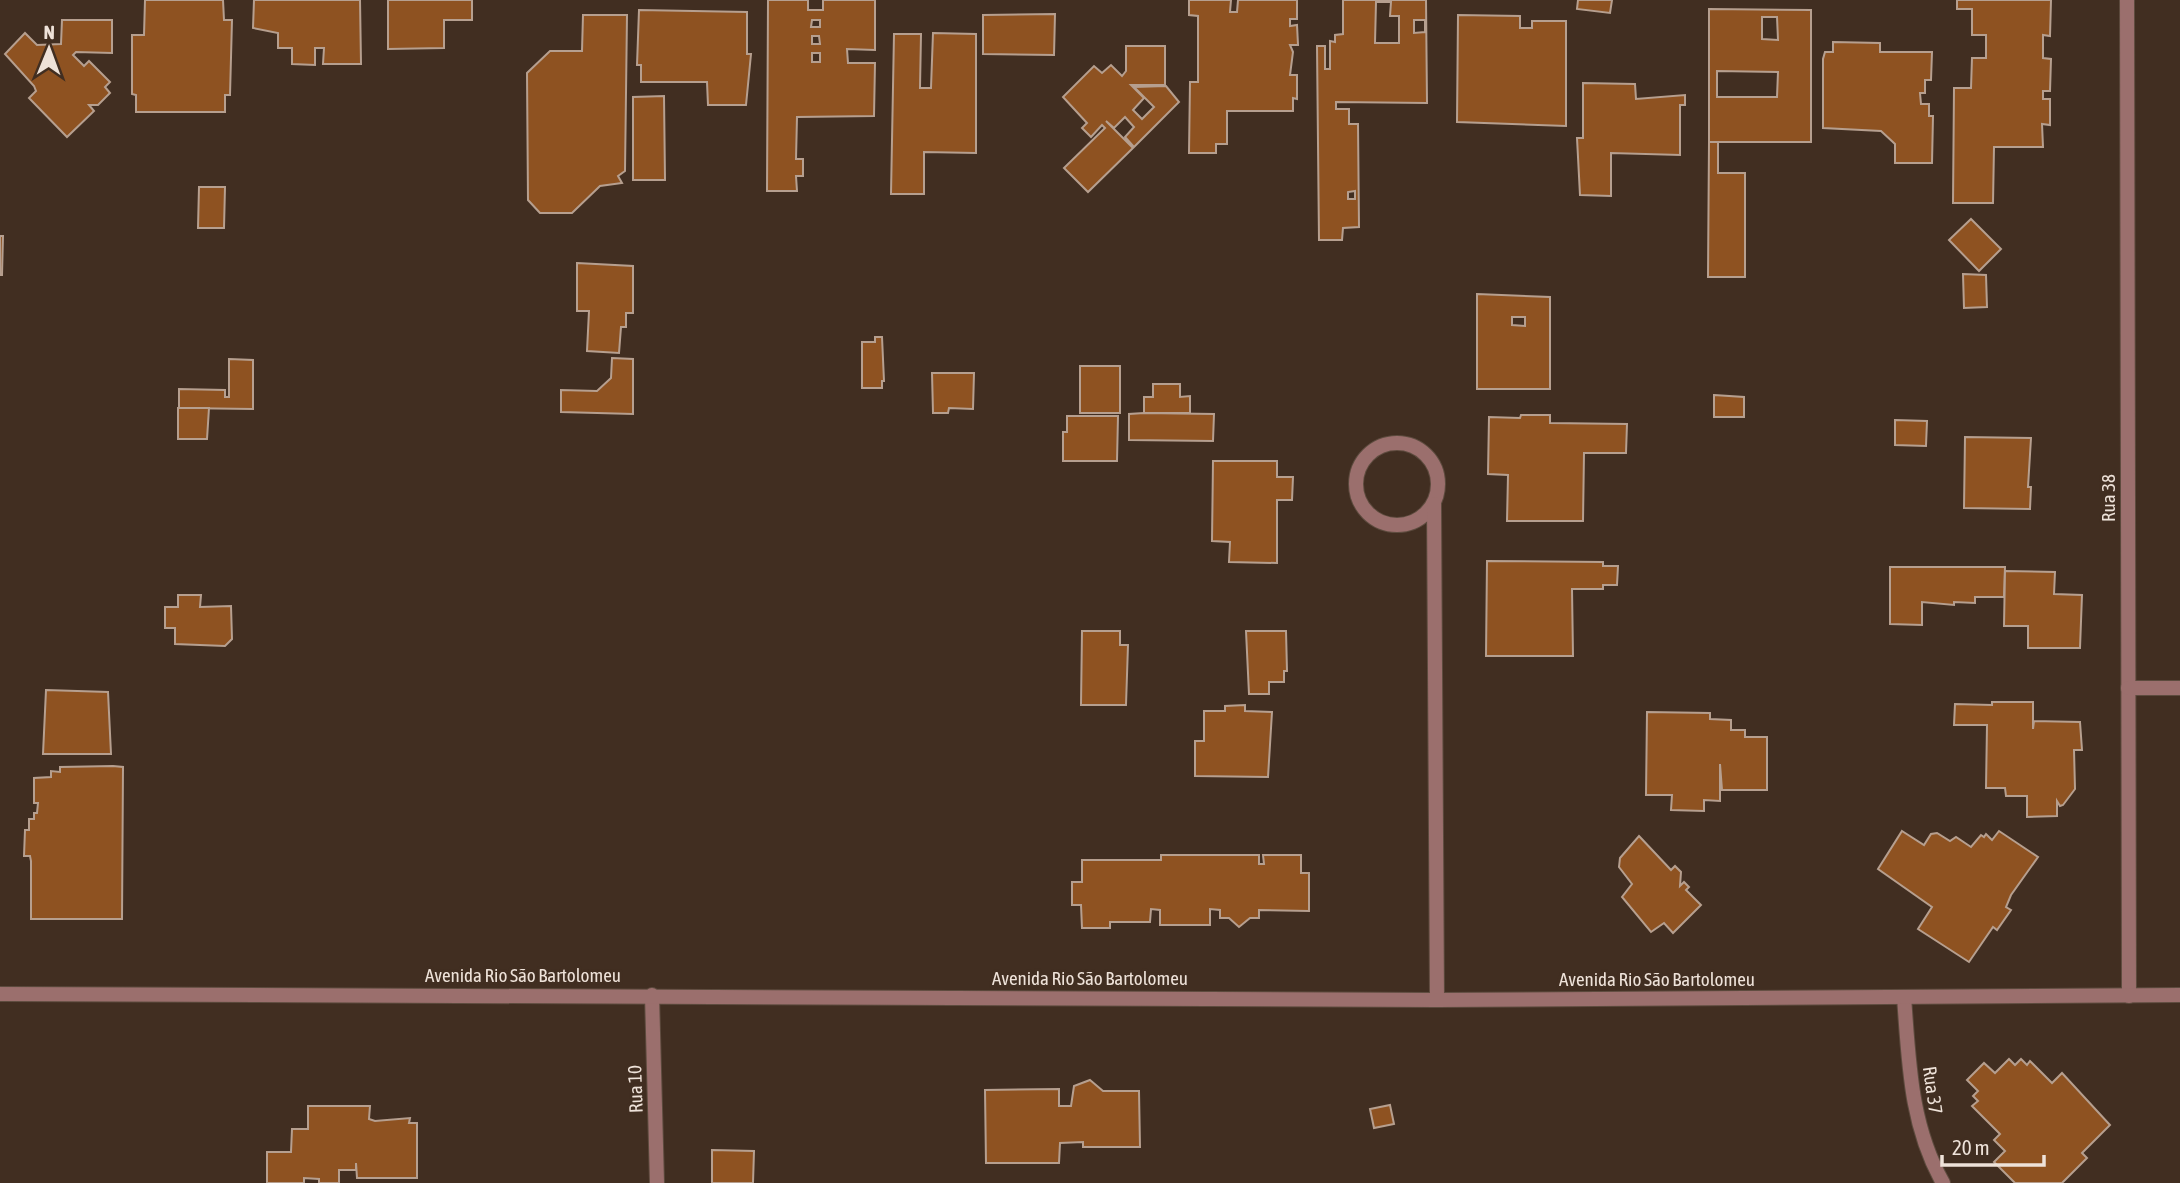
<svg xmlns="http://www.w3.org/2000/svg" width="2180" height="1183" viewBox="0 0 2180 1183" font-family="'Asap Condensed',sans-serif">
<style>
.building{fill:#8e5221;stroke:#b69f8f;stroke-width:2;fill-rule:evenodd}
.lines{fill:none;stroke-linecap:round;stroke-linejoin:round}
.minor-casing{stroke:#5d4b3e;stroke-width:16}
.tertiary-casing{stroke:#5d4b3e;stroke-width:16}
.minor{stroke:#9b6f6d;stroke-width:14}
.tertiary{stroke:#9b6f6d;stroke-width:14}
.labels{text-anchor:middle;dominant-baseline:central;stroke-width:6;stroke-linejoin:round;paint-order:stroke}
.street-label{font-size:19px;fill:#eee2d9;stroke:#412e21}
</style>
<rect width="100%" height="100%" fill="#412e21"/>
<g class="building">
<path d="M145,0H223L224,20H232L230,95H225V112H136V95L132,94V35H144Z"/>
<path d="M254,0H360L361,64H323L324,48H315V65L292,64V48H278V33L253,28Z"/>
<path d="M388,0H472V20H444V48L388,49Z"/>
<path d="M768,0H808V10H823V0H875V50L847,49L848,63H875L874,116L797,117L796,159H803V176H796L797,191H767ZM812,20H820V27H811ZM812,36H819L820,44H812ZM812,53H820V62H812Z"/>
<path d="M1189,0H1231L1230,12H1237L1238,0H1297V19H1290V26L1297,25L1298,45H1290L1293,52L1290,75H1297V99L1293,98V111H1227V144H1216V153H1189L1190,82H1198V16L1189,15Z"/>
<path d="M1343,0H1426L1427,103L1336,102V109H1349V124H1358L1359,227L1343,228L1342,240H1319L1317,46H1325V69H1330V41L1335,42V35L1343,34ZM1376,2H1391L1390,16H1399V43H1375ZM1414,20H1425V32L1414,33ZM1355,191V199H1348V192Z"/>
<path d="M1578,0H1612L1610,13L1577,9Z"/>
<path d="M1957,0H2051L2050,36L2043,35V58L2051,59L2050,91H2043V99H2050V125L2042,124L2043,147H1994L1993,203H1953L1954,88H1971L1972,58H1986V35H1972V9H1957Z"/>
<path d="M1709,9L1811,10V142H1709ZM1762,17H1777L1778,40L1762,39ZM1717,71L1778,72L1777,97H1717Z"/>
<path d="M639,10L747,12V54H751L746,105H708L707,82H641V65H637Z"/>
<path d="M1055,14L1054,55L983,54V15Z"/>
<path d="M583,15H627L625,171L618,176L622,183L600,186L572,213H540L528,200L527,73L550,51H582Z"/>
<path d="M1458,15L1520,16V28H1532V21H1566V126L1457,122Z"/>
<path d="M62,20H112V53L76,52L73,55L84,66L89,61L110,82L105,87L110,93L98,105H89L94,111L67,137L29,98L36,91L34,86L5,54L25,33L37,45L61,44Z"/>
<path d="M933,33L976,34V153L924,152V194H891L894,34H921L920,88H931Z"/>
<path d="M1833,42L1880,43V52H1932L1931,80H1925V93H1920L1921,104H1929V116H1933L1932,163H1895V144L1881,131L1823,128V59L1825,52H1833Z"/>
<path d="M1126,46H1165V85H1131L1144,98L1133,110L1142,119L1154,107L1134,87L1166,86L1179,102L1134,147L1125,137L1134,127L1125,117L1114,128L1106,121L1133,148L1088,192L1064,168L1105,128L1102,125L1091,137L1082,128L1087,123L1063,97L1094,66L1102,73L1111,65L1122,76L1126,71Z"/>
<path d="M1583,83L1635,84L1636,99L1685,95V105H1680V155L1611,153V196L1580,195L1577,138H1583Z"/>
<path d="M664,96L665,180H633V97Z"/>
<path d="M1709,142H1718V173H1745V277H1708Z"/>
<path d="M199,187H225L224,228H198Z"/>
<path d="M1971,219L2001,249L1979,271L1949,240Z"/>
<path d="M0,236H3L2,275H0Z"/>
<path d="M577,263L633,266V313H626V327H621L619,353L587,351L589,311H577Z"/>
<path d="M1963,274L1986,275L1987,307L1964,308Z"/>
<path d="M1477,294L1550,297V389H1477ZM1512,317H1525V326L1512,325Z"/>
<path d="M875,337H882L884,381H882V388H862V342H875Z"/>
<path d="M612,358L633,359V414L561,412V390L597,391L611,378Z"/>
<path d="M229,359L253,360V409L179,408V389L225,390V397H229Z"/>
<rect x="1080" y="366" width="40" height="47"/>
<path d="M932,373H974L973,409L949,408L948,413H933Z"/>
<path d="M1153,384H1180V397L1190,396V413H1144V397H1153Z"/>
<path d="M1714,395L1744,397V417H1714Z"/>
<path d="M178,408H209L207,439H178Z"/>
<path d="M1144,413L1214,414L1213,441L1129,440V414Z"/>
<path d="M1521,415H1550V423L1627,424L1626,453H1584L1583,521H1507L1508,475L1488,474L1489,417L1520,418Z"/>
<path d="M1067,416H1118L1117,461H1063V432H1067Z"/>
<path d="M1895,420L1927,421L1926,446L1895,445Z"/>
<path d="M1965,437L2031,438L2028,487H2031L2030,509L1964,508Z"/>
<path d="M1213,461H1277V477H1293L1292,500H1277V563L1229,562L1230,542L1212,541Z"/>
<path d="M1487,561L1603,562V566H1618L1617,585H1603V589H1572L1573,656H1486Z"/>
<path d="M1890,567H2005L2004,597H1975V603L1954,602V605L1922,602V625L1890,624Z"/>
<path d="M2005,571L2055,572L2054,594L2082,595L2080,648H2028V626H2004Z"/>
<path d="M178,595H201L200,607L231,606L232,639L225,646L175,644V628H165V607H178Z"/>
<path d="M1082,631H1120V645H1128L1126,705H1081Z"/>
<path d="M1246,631H1286L1287,671H1284V682H1269V694H1249Z"/>
<path d="M46,690L108,692L111,754H43Z"/>
<path d="M1992,702H2033V729L2034,721L2080,722L2082,750H2074L2075,789L2063,805L2060,806L2057,801V816L2027,817V796H2006L2005,788H1986L1987,725H1954L1955,704L1992,705Z"/>
<path d="M1245,705V711L1272,712L1268,777L1195,776V741H1204V711H1225V706Z"/>
<path d="M1647,712L1710,713V719L1731,720V730H1745V737H1767V790H1722L1720,764V801L1704,800V811L1671,810L1672,795H1646Z"/>
<path d="M113,766L123,767L122,919H31V861L30,856H24L25,830H29V819H34V813H37L38,803H34V778L51,777V771L60,772V767Z"/>
<path d="M1902,831L1924,845L1931,834L1937,833L1950,841L1956,837L1971,847L1981,835L1984,837L1986,834L1992,840L1999,831L2038,857L2011,895L2006,907L2011,910L1997,930L1993,927L1969,962L1918,929L1932,907L1878,869Z"/>
<path d="M1639,836L1671,870L1675,866L1681,872L1680,886L1684,882L1689,887L1686,890L1701,905L1673,933L1664,923L1651,932L1622,897L1632,884L1619,867L1620,858Z"/>
<path d="M1161,855H1259V864H1264L1263,855H1301V873H1309V911L1259,910V918H1250L1239,927L1229,918H1220V910L1210,909V925H1160V910L1151,909L1150,922H1110V928H1082L1081,905H1072V882H1082V860H1161Z"/>
<path d="M2009,1059L2015,1065L2021,1059L2027,1065L2030,1061L2052,1083L2062,1073L2110,1125L2082,1153L2087,1158L2062,1183H2015L1994,1162L2005,1151L1994,1140L2000,1134L1972,1106L1978,1101L1973,1096L1978,1091L1967,1080L1984,1063L1995,1073Z"/>
<path d="M1090,1080L1103,1091H1139L1140,1147H1083V1142L1060,1143L1059,1163H986L985,1090L1059,1089V1106H1071L1074,1086Z"/>
<path d="M1390,1105L1394,1124L1374,1128L1370,1109Z"/>
<path d="M308,1106H370L369,1119L375,1121L410,1118L409,1123H417V1178H357L356,1163V1170H339V1183H319V1179L304,1178V1183H267V1152H291L292,1129H308Z"/>
<path d="M712,1150L754,1151L753,1183H712Z"/>
</g>
<g class="lines">
<defs>
<g id="minor">
<path d="M2127,0L2129,996"/>
<circle cx="1397" cy="484" r="41"/>
<path d="M1434,504L1437,1000"/>
<path d="M2128,688H2180"/>
<path d="M652,995L657,1183"/>
<path d="M1904,997C1909,1062 1910,1125 1943,1183"/>
</g>
<path id="tertiary" d="M0,994L1437,1000L2180,995"/>
</defs>
<use href="#minor" class="minor-casing"/>
<use href="#tertiary" class="tertiary-casing"/>
<use href="#minor" class="minor"/>
<use href="#tertiary" class="tertiary"/>
</g>
<g class="labels">
<g class="street-label">
<text transform="translate(2108 498) rotate(-90)">Rua 38</text>
<text x="523" y="975">Avenida Rio São Bartolomeu</text>
<text x="1090" y="978">Avenida Rio São Bartolomeu</text>
<text x="1657" y="979">Avenida Rio São Bartolomeu</text>
<text transform="translate(635 1089) rotate(-92)">Rua 10</text>
<text transform="translate(1933 1090) rotate(82)">Rua 37</text>
</g>
</g>
<g transform="translate(49 49) rotate(1)" stroke="#412e21" stroke-width="5" paint-order="stroke">
<path d="M0-5L12 26L0 18L-12 26Z" fill="#eee2d9"/>
<text y="-10" font-size="19" font-weight="bold" text-anchor="middle" fill="#eee2d9">N</text>
</g>
<path d="M1942 1155v10h102v-10" fill="none" stroke="#eee2d9" stroke-width="3.5"/>
<text x="1952" y="1155" font-size="21" fill="#eee2d9" stroke="#412e21" stroke-width="5" paint-order="stroke">20 m</text>
</svg>
